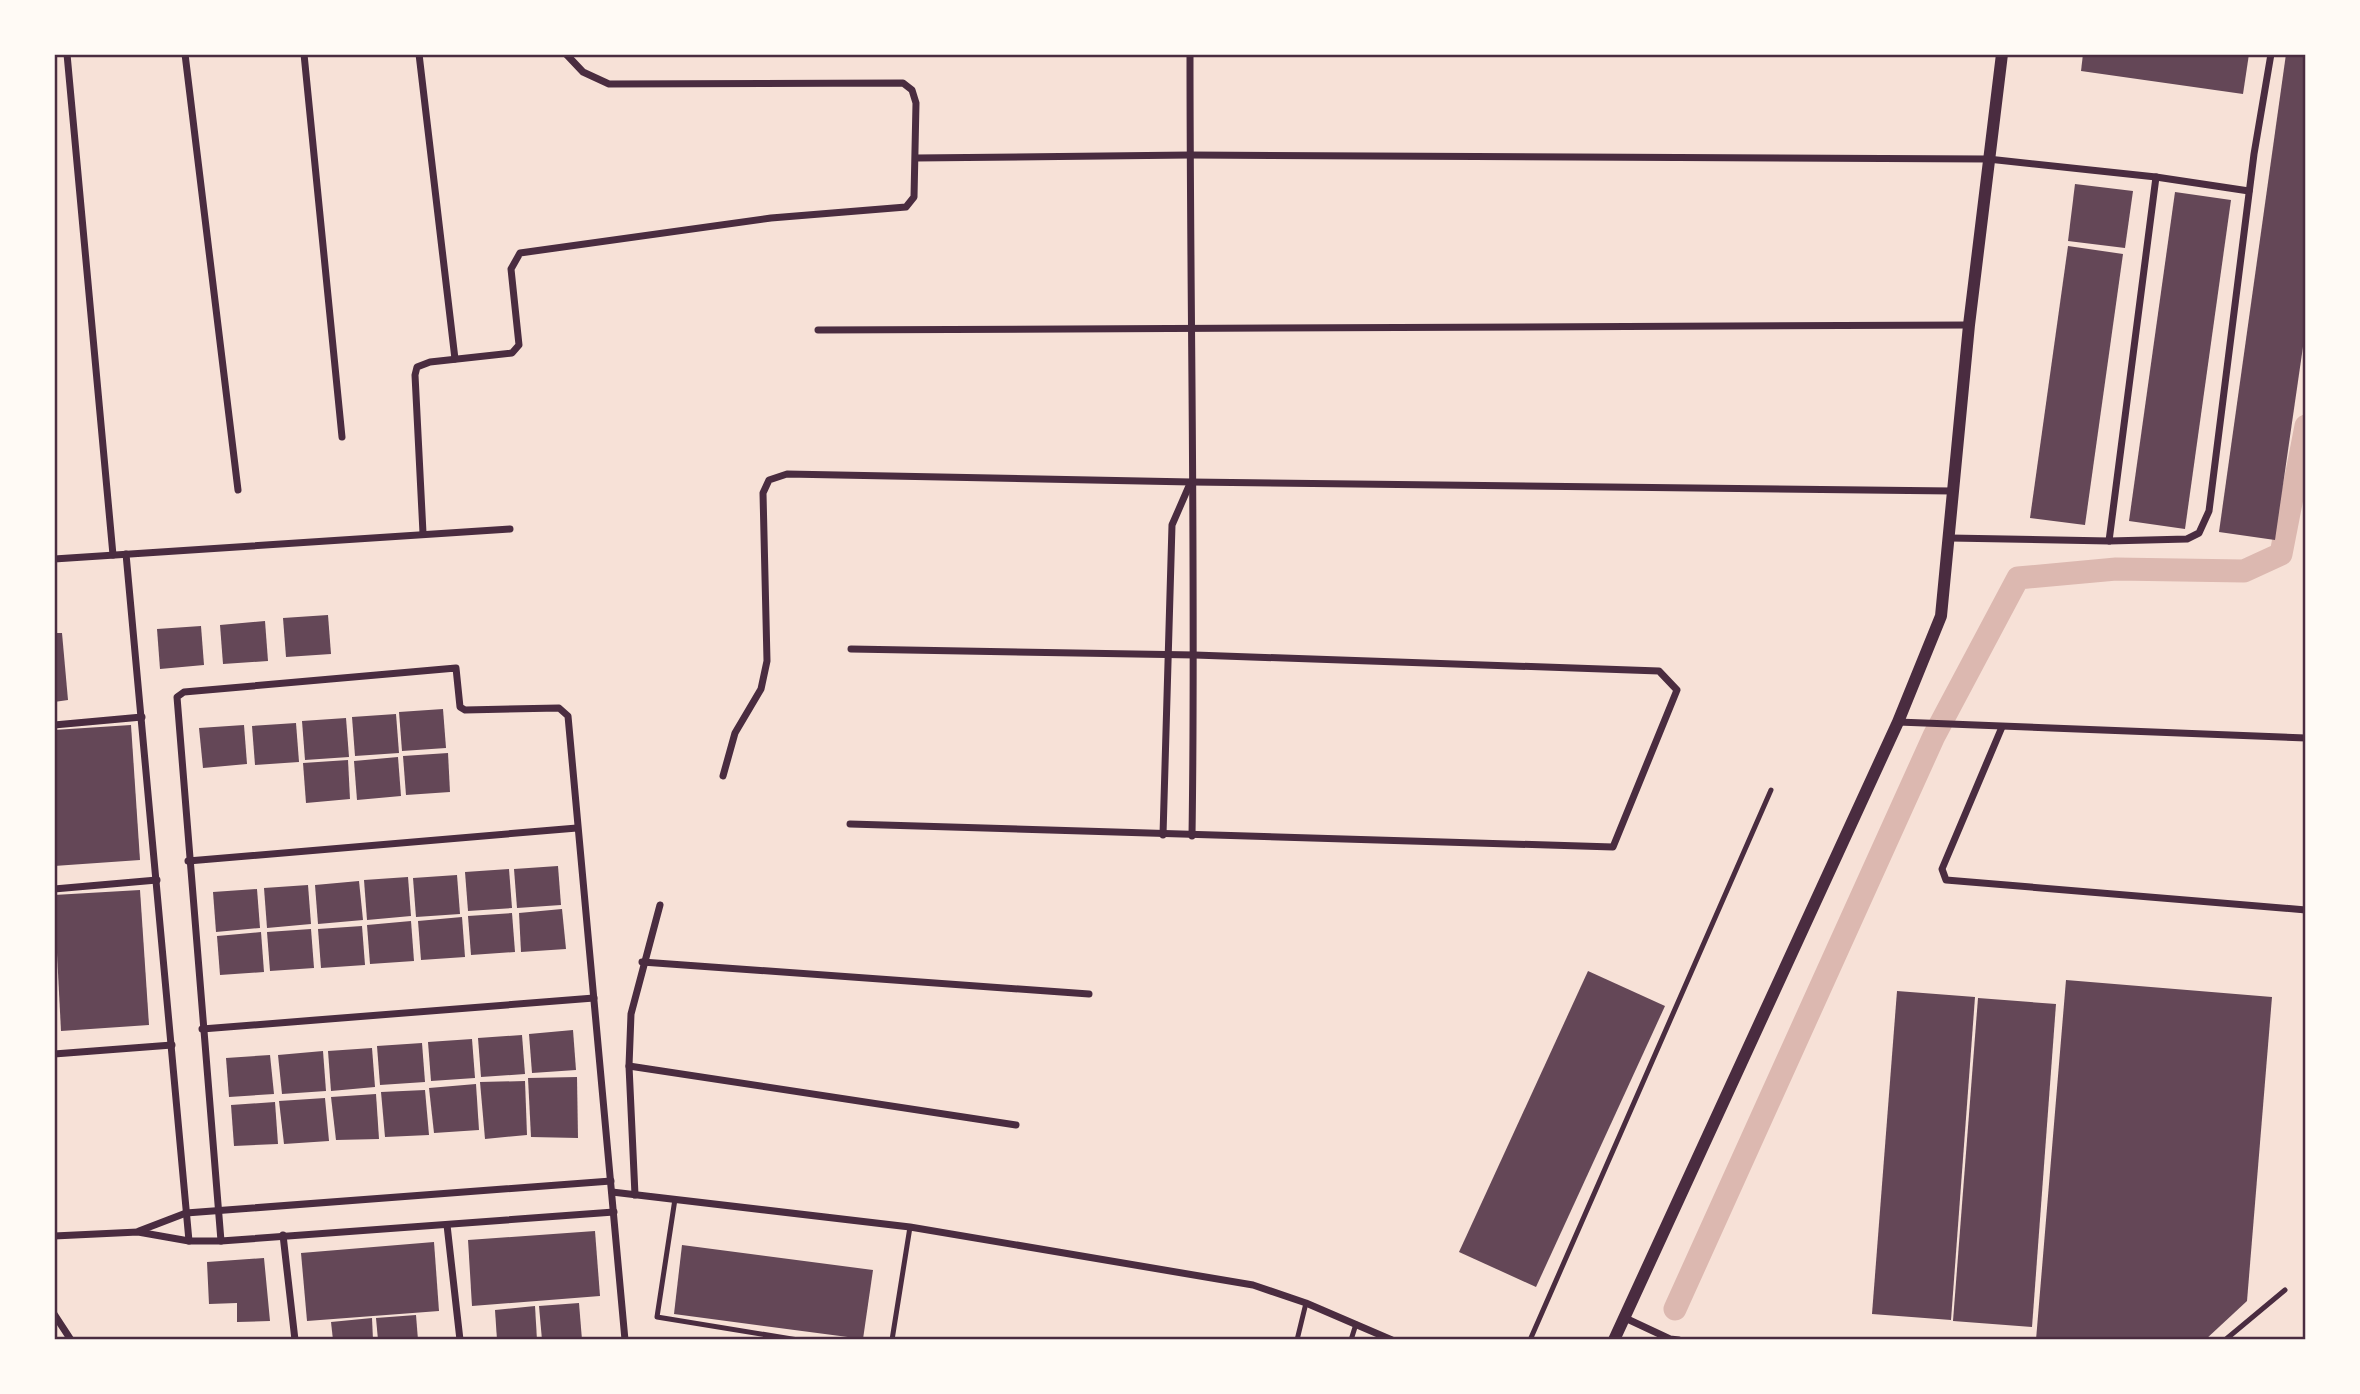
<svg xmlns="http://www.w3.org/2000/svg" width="2360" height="1394" viewBox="0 0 2360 1394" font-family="'DejaVu Sans',sans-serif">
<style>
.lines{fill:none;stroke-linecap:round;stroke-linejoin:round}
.canal{stroke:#dcb8b0;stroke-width:23}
.building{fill:#644757}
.service{stroke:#4a2c40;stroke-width:5}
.minor{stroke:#4a2c40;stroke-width:7}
.tertiary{stroke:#4a2c40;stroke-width:12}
.neatline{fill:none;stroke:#4a2c40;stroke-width:2.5}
</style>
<rect width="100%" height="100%" fill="#f7e1d7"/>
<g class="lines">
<path class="canal" d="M1675,1309L1934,736L2018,578L2116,569L2244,571L2281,554L2306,426"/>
</g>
<g class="building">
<path d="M2083,54H2249L2243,94L2081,71Z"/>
<path d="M2286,54H2306V326L2275,540L2219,532Z"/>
<path d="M2075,184L2133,191L2125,248L2068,241Z"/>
<path d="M2175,192L2231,200L2185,529L2129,521Z"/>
<path d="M2068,246L2123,254L2085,525L2030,518Z"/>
<path d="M328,615L331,654L286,657L283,618Z"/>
<path d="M265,621L268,661L223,664L220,625Z"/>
<path d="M201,626L204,665L160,669L157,629Z"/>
<path d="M54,633H62L68,700L54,702Z"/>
<path d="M443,709L446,748L402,751L399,712Z"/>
<path d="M396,714L399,753L355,756L352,717Z"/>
<path d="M346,718L349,757L305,760L302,721Z"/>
<path d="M296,723L299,762L255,765L252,726Z"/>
<path d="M131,725L140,860L54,866V730Z"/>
<path d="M244,725L247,764L203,768L199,728Z"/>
<path d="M448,753L450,792L406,795L403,756Z"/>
<path d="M398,757L401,796L357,800L354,761Z"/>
<path d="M348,760L350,799L306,803L303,763Z"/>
<path d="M558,866L561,905L517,908L514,869Z"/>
<path d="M509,869L512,908L468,911L465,872Z"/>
<path d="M457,875L460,914L416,917L413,878Z"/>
<path d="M408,877L411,916L367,920L364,880Z"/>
<path d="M359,881L363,920L318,924L315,885Z"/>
<path d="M308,885L311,924L267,928L264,888Z"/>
<path d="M257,889L260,928L216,932L213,892Z"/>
<path d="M140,890L149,1025L61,1031L54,895Z"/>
<path d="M562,909L566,949L521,952L519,913Z"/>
<path d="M512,913L515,952L471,955L468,916Z"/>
<path d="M462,917L465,957L421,960L418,921Z"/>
<path d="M411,921L414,961L370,964L367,925Z"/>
<path d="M362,926L365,965L321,968L318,929Z"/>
<path d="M311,929L314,968L270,971L267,932Z"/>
<path d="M261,932L264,972L220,975L217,936Z"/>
<path d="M1588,971L1665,1006L1536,1287L1459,1252Z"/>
<path d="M2066,980L2272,997L2247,1301L2205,1340H2036Z"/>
<path d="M1897,991L1975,997L1951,1320L1872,1314Z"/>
<path d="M1978,998L2056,1004L2032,1327L1953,1321Z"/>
<path d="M573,1030L576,1070L532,1073L529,1034Z"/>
<path d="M522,1035L525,1074L481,1077L478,1038Z"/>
<path d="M472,1039L475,1078L431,1081L428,1042Z"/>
<path d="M422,1043L425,1082L380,1085L377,1046Z"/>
<path d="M372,1048L375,1087L331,1091L328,1051Z"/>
<path d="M323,1051L326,1091L282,1094L278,1055Z"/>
<path d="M270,1055L274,1094L229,1097L226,1058Z"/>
<path d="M577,1077L578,1138L531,1137L528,1078Z"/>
<path d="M525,1081L527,1135L485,1139L480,1082Z"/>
<path d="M476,1084L479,1130L434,1133L429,1088Z"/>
<path d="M425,1090L429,1135L385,1137L381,1092Z"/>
<path d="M376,1094L379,1139L336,1140L331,1097Z"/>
<path d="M325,1098L329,1141L284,1144L279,1101Z"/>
<path d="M275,1102L278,1144L234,1146L231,1105Z"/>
<path d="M595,1231L600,1296L472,1306L468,1240Z"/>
<path d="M434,1242L439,1311L307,1321L301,1253Z"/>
<path d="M682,1245L873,1270L863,1339L674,1314Z"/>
<path d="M264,1258L270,1321L237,1322V1303L209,1304L207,1262Z"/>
<path d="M579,1303L582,1340H542L539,1306Z"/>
<path d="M535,1306L537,1340H497L495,1310Z"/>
<path d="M416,1315L418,1340H378L376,1318Z"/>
<path d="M372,1318L373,1340H333L331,1322Z"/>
</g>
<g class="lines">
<g class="service">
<path d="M675,1199L657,1317L798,1340"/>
<path d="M892,1340L910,1227"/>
<path d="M1297,1340L1306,1303"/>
<path d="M1351,1340L1356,1324"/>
<path d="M1530,1340L1771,790"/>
<path d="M2225,1340L2285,1290"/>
</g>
<g class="minor">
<path d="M67,54L113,555"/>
<path d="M185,54L238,490"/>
<path d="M304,54L342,437"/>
<path d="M419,54L455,359"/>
<path d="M1190,54C1190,315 1196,576 1192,836"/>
<path d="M916,158L1190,155L1988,159L2156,177L2249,191"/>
<path d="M818,330L1969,325"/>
<path d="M423,533L415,375L417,367L430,362L512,353L519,345L511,269L520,253L771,218L906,207L914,197L916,103L912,90L903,83L609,84L583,72L566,54"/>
<path d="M1950,538L2109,541L2187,539L2199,533L2209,511L2254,154L2271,54"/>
<path d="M2109,541L2156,177"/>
<path d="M126,554L189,1241"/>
<path d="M54,559L510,529"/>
<path d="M1898,722L2306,738"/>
<path d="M54,725L142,717"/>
<path d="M2002,727L1942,869L1946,880L2306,910"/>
<path d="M723,776L735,733L761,689L767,661L763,493L769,480L787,474L1191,482L1952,491"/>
<path d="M850,824L1613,847L1677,690L1659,671L1195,655L851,649"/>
<path d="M1163,835L1172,525L1189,486"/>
<path d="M188,861L577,828"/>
<path d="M54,889L157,880"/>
<path d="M642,962L1089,994"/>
<path d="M202,1029L594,998"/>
<path d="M54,1054L172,1045"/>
<path d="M629,1066L1016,1125"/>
<path d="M612,1192L910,1227L1253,1285L1306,1303L1392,1340"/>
<path d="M635,1195L629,1066L631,1014L660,905"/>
<path d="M447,1225L460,1340"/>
<path d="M139,1231L186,1213L611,1181"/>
<path d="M283,1235L295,1340"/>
<path d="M54,1236L138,1232L189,1241H221L614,1212"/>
<path d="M221,1241L177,697L184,692L456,668L460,707L465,710L559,708L568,716L625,1340"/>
<path d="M54,1314L71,1340"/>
<path d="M1623,1317L1670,1339L1679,1340"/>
</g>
<path class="tertiary" d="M1614,1340L1898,722L1941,616L1969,325L2002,54"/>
</g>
<rect width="2360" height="1394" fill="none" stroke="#fffaf5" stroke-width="112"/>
<rect x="56" y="56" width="2248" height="1282" class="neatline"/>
</svg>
